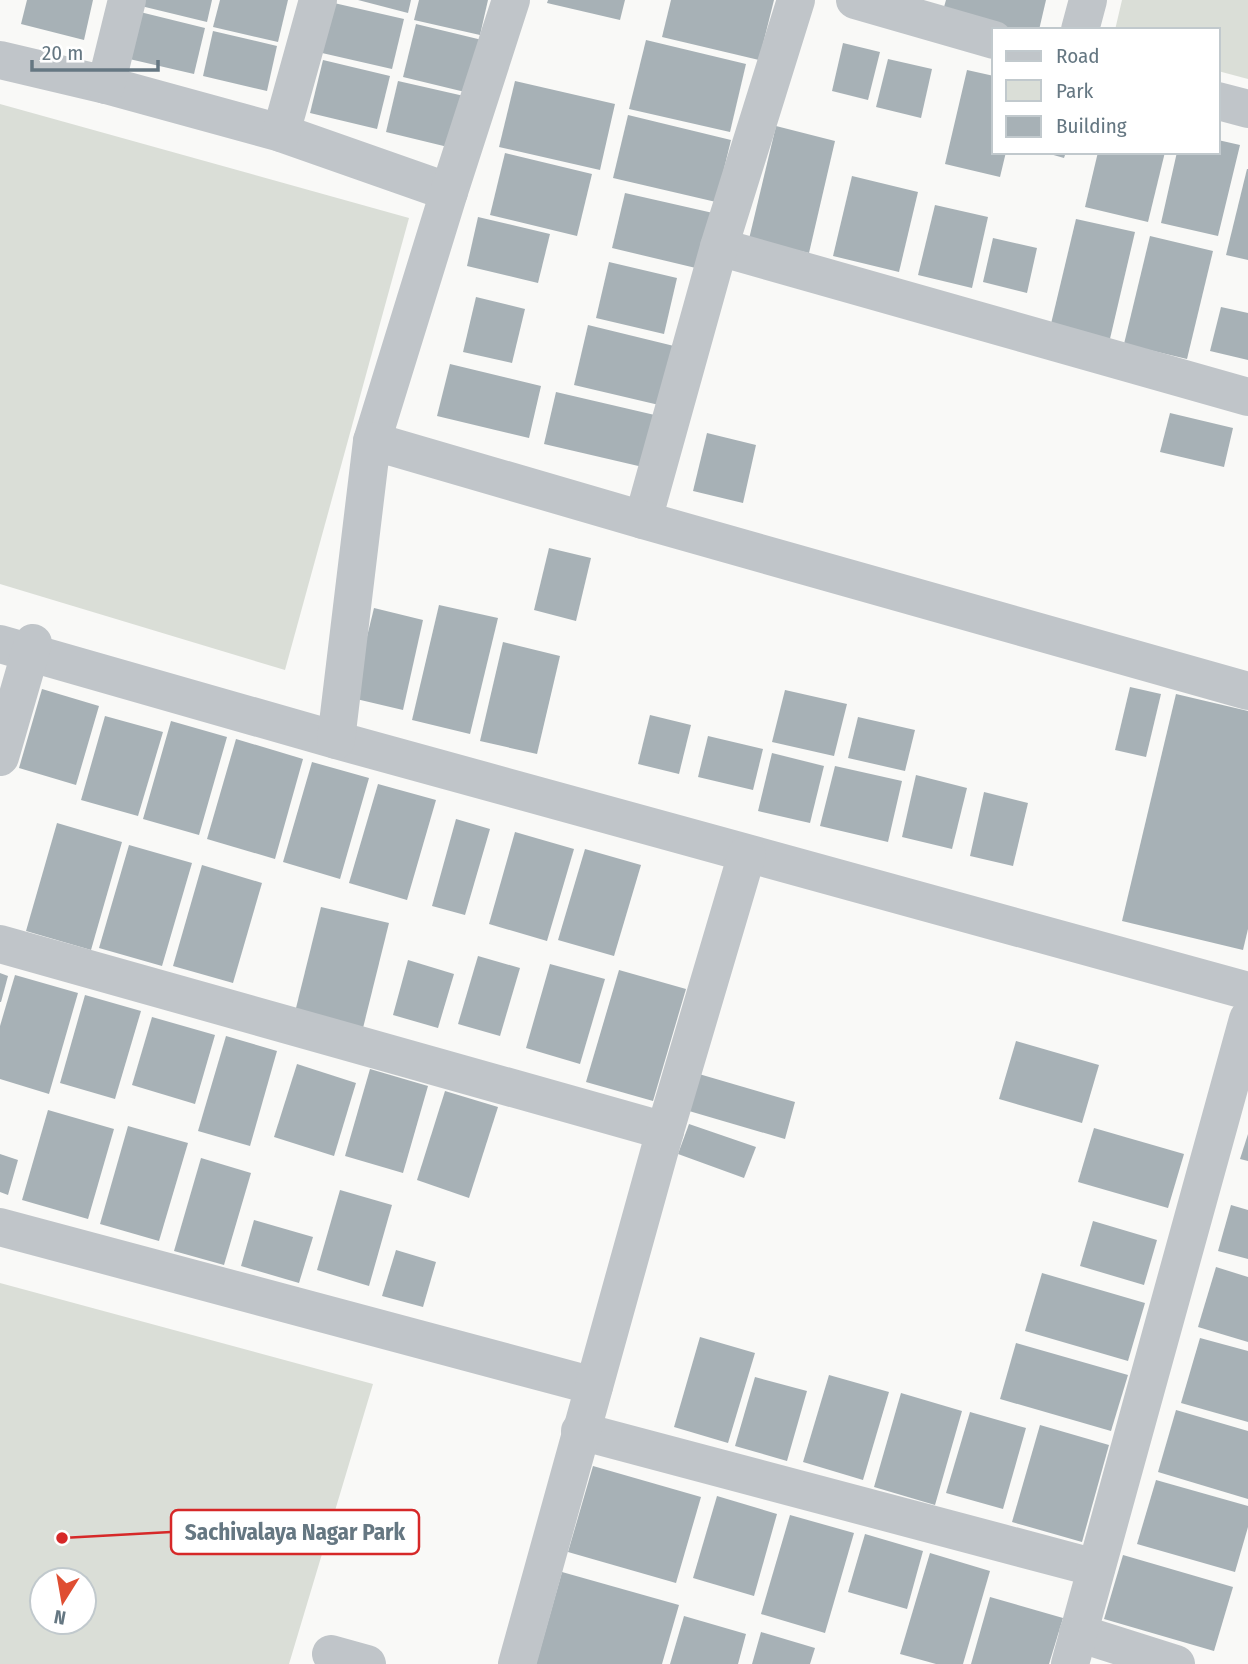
<svg xmlns="http://www.w3.org/2000/svg" width="1248" height="1664" viewBox="0 0 1248 1664" font-family="'Fira Sans Condensed',sans-serif">
<style>
.green{fill:#daded7;fill-rule:evenodd}
.building{fill:#a7b1b6}
.lines{fill:none;stroke-linecap:round;stroke-linejoin:round}
.street{stroke:#c0c5c9;stroke-width:38}
.leader{fill:none;stroke:#d62828;stroke-width:2.5}
.callout-dot{fill:#d62828;stroke:#fff;stroke-width:2.5}
.callout{fill:#fff;stroke:#d62828;stroke-width:2.5}
.callout-label{font-size:23px;text-anchor:middle;font-weight:bold;fill:#657782}
</style>
<rect width="100%" height="100%" fill="#f9f9f7"/>
<g class="green">
<path d="M1122,0H1248V79L1218,71V30H1115Z"/>
<path d="M0,104L409,218L285,670L0,584Z"/>
<path d="M0,1283L373,1384L289,1664H0ZM42,1580H84V1622H42Z"/>
</g>
<g class="building">
<path d="M27,0H93L84,40L21,24Z"/>
<path d="M142,0H212L207,22L141,6Z"/>
<path d="M220,0H288L278,42L213,27Z"/>
<path d="M358,0H411L408,13Z"/>
<path d="M419,0H488L480,35L414,20Z"/>
<path d="M548,0H625L620,20L547,3Z"/>
<path d="M671,0H774L759,60L662,37Z"/>
<path d="M946,0H1046L1039,30H1009L942,14Z"/>
<path d="M334,3L404,19L392,69L322,53Z"/>
<path d="M136,11L205,28L194,74L125,58Z"/>
<path d="M416,24L482,40L469,93L403,77Z"/>
<path d="M213,31L277,46L267,91L203,76Z"/>
<path d="M646,40L746,64L730,132L629,109Z"/>
<path d="M843,43L880,52L868,100L832,91Z"/>
<path d="M888,59L932,69L921,118L876,107Z"/>
<path d="M323,60L390,76L377,129L310,113Z"/>
<path d="M967,70L994,76V152H1006L1000,177L945,164Z"/>
<path d="M398,81L464,96L452,148L386,132Z"/>
<path d="M515,81L615,104L600,170L499,147Z"/>
<path d="M628,115L731,140L716,202L613,178Z"/>
<path d="M776,126L835,141L809,253L749,239Z"/>
<path d="M1218,140L1240,145L1218,236L1161,223L1177,152H1218Z"/>
<path d="M1043,152H1066L1064,158Z"/>
<path d="M1098,152H1165L1148,222L1085,207Z"/>
<path d="M505,153L592,174L577,236L490,215Z"/>
<path d="M1247,169H1248V260L1226,255Z"/>
<path d="M852,176L918,192L899,272L833,256Z"/>
<path d="M625,193L713,213L700,269L612,248Z"/>
<path d="M935,205L988,217L972,288L918,275Z"/>
<path d="M478,217L550,234L538,283L467,266Z"/>
<path d="M1076,219L1135,232L1109,343L1050,328Z"/>
<path d="M1150,236L1213,251L1187,359L1124,344Z"/>
<path d="M993,238L1037,248L1027,293L983,282Z"/>
<path d="M609,262L677,278L664,334L596,318Z"/>
<path d="M476,297L525,309L512,363L463,352Z"/>
<path d="M1221,307L1248,313V360L1210,351Z"/>
<path d="M588,325L674,346L659,405L574,385Z"/>
<path d="M450,364L541,386L529,438L437,416Z"/>
<path d="M556,392L659,416L647,468L544,444Z"/>
<path d="M1170,413L1233,428L1224,467L1160,452Z"/>
<path d="M707,433L756,445L743,503L693,491Z"/>
<path d="M549,548L591,558L576,621L534,610Z"/>
<path d="M439,605L498,618L470,734L412,720Z"/>
<path d="M374,608L423,620L403,710L352,698Z"/>
<path d="M503,642L560,656L537,754L480,741Z"/>
<path d="M1130,687L1161,694L1146,757L1115,750Z"/>
<path d="M42,689L99,706L76,785L19,768Z"/>
<path d="M785,690L847,704L834,756L772,742Z"/>
<path d="M1176,694L1248,711V929L1243,950L1122,921Z"/>
<path d="M650,715L691,725L679,774L638,764Z"/>
<path d="M105,716L163,732L138,816L81,800Z"/>
<path d="M858,717L915,730L905,771L848,758Z"/>
<path d="M171,721L227,737L199,835L143,819Z"/>
<path d="M708,736L763,749L753,790L698,777Z"/>
<path d="M236,739L303,759L275,859L207,839Z"/>
<path d="M772,753L824,766L810,823L758,811Z"/>
<path d="M312,762L369,778L340,879L283,862Z"/>
<path d="M835,766L902,781L888,842L820,826Z"/>
<path d="M916,775L967,788L952,849L902,837Z"/>
<path d="M378,784L436,800L407,900L349,883Z"/>
<path d="M984,792L1028,803L1013,866L970,856Z"/>
<path d="M456,819L490,829L465,915L432,906Z"/>
<path d="M57,823L122,842L91,950L26,931Z"/>
<path d="M515,832L574,849L547,941L489,924Z"/>
<path d="M129,845L192,863L162,966L99,948Z"/>
<path d="M585,849L641,865L614,956L558,940Z"/>
<path d="M202,865L262,883L233,983L173,966Z"/>
<path d="M321,907L389,923L363,1028L295,1012Z"/>
<path d="M478,956L520,968L500,1036L458,1024Z"/>
<path d="M408,960L454,974L438,1028L393,1015Z"/>
<path d="M550,964L605,979L580,1064L526,1048Z"/>
<path d="M619,970L686,989L653,1101L586,1082Z"/>
<path d="M0,973L8,976L1,1002H0Z"/>
<path d="M15,975L78,993L49,1094L0,1079V1026Z"/>
<path d="M85,995L141,1011L115,1099L60,1083Z"/>
<path d="M152,1017L215,1035L195,1104L132,1085Z"/>
<path d="M226,1036L277,1051L250,1146L198,1131Z"/>
<path d="M1016,1041L1099,1065L1082,1123L999,1099Z"/>
<path d="M297,1064L356,1083L334,1156L274,1137Z"/>
<path d="M370,1069L428,1086L403,1173L345,1156Z"/>
<path d="M699,1074L795,1102L785,1139L689,1111Z"/>
<path d="M445,1091L498,1107L469,1198L417,1180Z"/>
<path d="M48,1110L114,1129L88,1219L22,1200Z"/>
<path d="M689,1124L756,1147L744,1178L678,1154Z"/>
<path d="M128,1126L188,1143L159,1241L100,1224Z"/>
<path d="M1094,1128L1184,1154L1168,1208L1078,1182Z"/>
<path d="M1248,1134V1161L1240,1159Z"/>
<path d="M0,1154L18,1160L8,1195L0,1192Z"/>
<path d="M201,1158L251,1173L224,1265L174,1251Z"/>
<path d="M340,1190L392,1205L369,1286L317,1270Z"/>
<path d="M1231,1205L1248,1210V1259L1218,1251Z"/>
<path d="M254,1220L313,1237L299,1283L241,1266Z"/>
<path d="M1093,1221L1157,1240L1144,1285L1080,1266Z"/>
<path d="M396,1250L436,1262L423,1307L382,1296Z"/>
<path d="M1216,1267L1248,1277V1342L1198,1327Z"/>
<path d="M1042,1273L1145,1303L1128,1361L1025,1331Z"/>
<path d="M700,1337L755,1353L728,1443L674,1427Z"/>
<path d="M1200,1338L1248,1351V1422L1181,1403Z"/>
<path d="M1016,1343L1128,1375L1111,1431L1000,1399Z"/>
<path d="M829,1375L889,1392L863,1480L803,1462Z"/>
<path d="M755,1377L807,1391L787,1461L735,1446Z"/>
<path d="M901,1393L962,1411L935,1505L874,1487Z"/>
<path d="M1176,1410L1248,1431V1499L1158,1472Z"/>
<path d="M970,1412L1026,1428L1003,1509L946,1493Z"/>
<path d="M1040,1425L1109,1445L1082,1542L1012,1522Z"/>
<path d="M593,1466L701,1497L676,1583L568,1552Z"/>
<path d="M1156,1480L1248,1506V1527L1235,1572L1137,1544Z"/>
<path d="M717,1496L777,1514L754,1596L693,1578Z"/>
<path d="M790,1515L854,1533L825,1633L761,1614Z"/>
<path d="M865,1534L923,1551L907,1609L848,1592Z"/>
<path d="M930,1553L990,1571L963,1664H936L900,1654Z"/>
<path d="M1123,1555L1233,1587L1214,1651L1104,1619Z"/>
<path d="M562,1572L679,1605L662,1664H536Z"/>
<path d="M990,1597L1063,1618L1049,1664H971Z"/>
<path d="M684,1616L746,1634L738,1664H670Z"/>
<path d="M761,1632L815,1648L810,1664H752Z"/>
</g>
<g class="lines">
<g class="street">
<path d="M855,0L994,40"/>
<path d="M1080,30L1088,0"/>
<path d="M0,60L106,85L281,133L449,192"/>
<path d="M106,85L127,0"/>
<path d="M1218,101L1248,109"/>
<path d="M281,133L318,0"/>
<path d="M719,247L1248,397"/>
<path d="M372,441L449,192L511,0"/>
<path d="M643,520L719,247L796,0"/>
<path d="M0,644L336,740L1248,991"/>
<path d="M336,740L372,441L643,520L1248,691"/>
<path d="M0,757L33,643"/>
<path d="M0,944L665,1131"/>
<path d="M0,1227L594,1386"/>
<path d="M580,1431L1096,1568"/>
<path d="M1078,1633L1176,1664"/>
<path d="M331,1654L367,1664"/>
<path d="M517,1664L665,1131L747,854"/>
<path d="M1070,1664L1248,1019"/>
</g>
</g>
<path class="leader" d="M62 1538L171 1532"/>
<circle class="callout-dot" cx="62" cy="1538" r="7"/>
<rect class="callout" x="171" y="1510" width="248" height="44" rx="7"/>
<g class="callout-label">
<text x="295" y="1540">Sachivalaya Nagar Park</text>
</g>
<rect x="992" y="28" width="228" height="126" fill="#ffffff" stroke="#c1c9cd" stroke-width="2"/>
<rect x="1006" y="51" width="35" height="10" fill="#c0c5c9" stroke="#c1c9cd" stroke-width="2"/>
<text x="1056" y="63" font-size="21" fill="#657782">Road</text>
<rect x="1006" y="80" width="35" height="21" fill="#daded7" stroke="#c1c9cd" stroke-width="2"/>
<text x="1056" y="98" font-size="21" fill="#657782">Park</text>
<rect x="1006" y="116" width="35" height="21" fill="#a7b1b6" stroke="#c1c9cd" stroke-width="2"/>
<text x="1056" y="133" font-size="21" fill="#657782">Building</text>
<g transform="translate(63 1601) rotate(191)"><circle r="33" fill="#ffffff" stroke="#c1c9cd" stroke-width="2"/>
<path d="M0-5L12 26L0 18L-12 26Z" fill="#df4e32"/>
<text y="-10" font-size="19" font-weight="bold" text-anchor="middle" fill="#657782">N</text>
</g>
<path d="M32 60v10h126v-10" fill="none" stroke="#657782" stroke-width="3.5"/>
<text x="42" y="60" font-size="21" fill="#657782" stroke="#ffffff" stroke-width="5" paint-order="stroke">20 m</text>
</svg>
